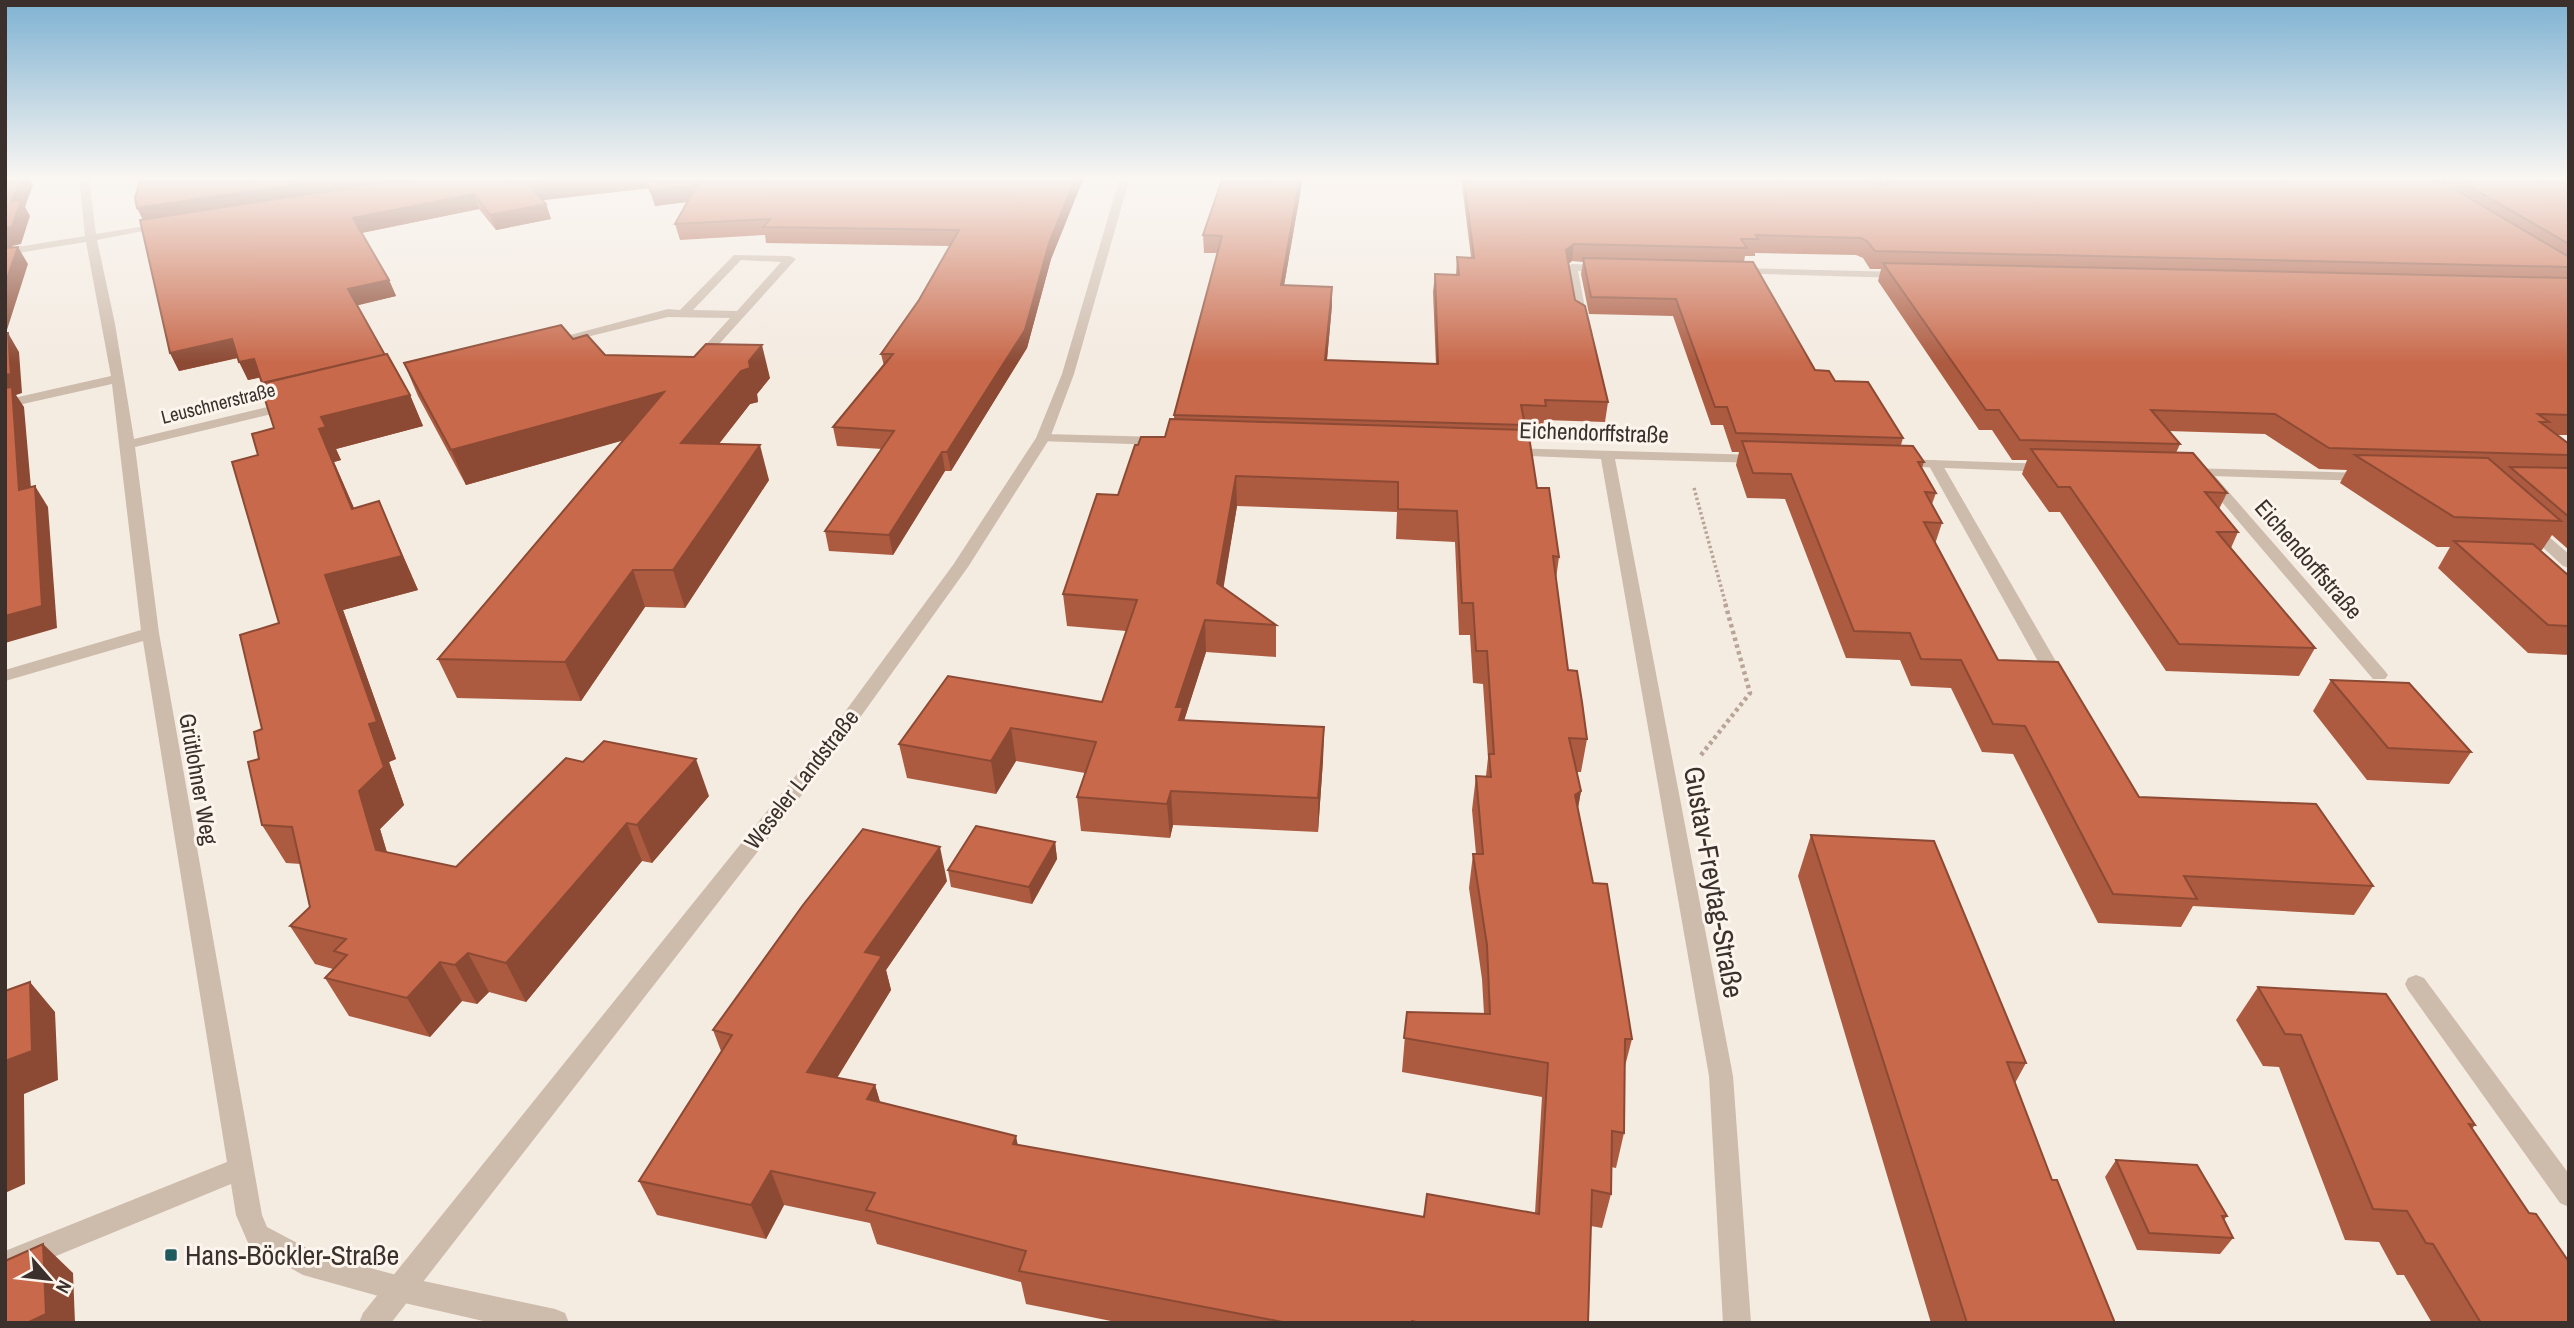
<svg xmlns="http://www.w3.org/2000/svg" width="2574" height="1328" viewBox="0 0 2574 1328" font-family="'Archivo Narrow',sans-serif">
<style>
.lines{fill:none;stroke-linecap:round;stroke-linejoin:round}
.path-far1{stroke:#b9a596;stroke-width:3.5;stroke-dasharray:2.5 2.5;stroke-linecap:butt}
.path{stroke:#b9a596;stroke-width:4.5;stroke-dasharray:3.5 3.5;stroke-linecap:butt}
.service{fill:#cdbbac;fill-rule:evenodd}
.minor{fill:#cdbbac;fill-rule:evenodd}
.tertiary{fill:#cdbbac;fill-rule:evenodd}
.wall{fill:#ac5a40}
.shaded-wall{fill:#8c4a34}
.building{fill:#c8694b;stroke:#8c4a34;stroke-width:2}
.poi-dot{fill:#1f5a5e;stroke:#fbf5ee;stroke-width:2.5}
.labels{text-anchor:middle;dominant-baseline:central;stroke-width:6;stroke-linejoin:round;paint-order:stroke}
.far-street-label{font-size:19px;fill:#3b302b;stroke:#fbf5ee}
.street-label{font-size:23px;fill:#3b302b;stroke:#fbf5ee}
.near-street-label{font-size:28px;fill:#3b302b;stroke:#fbf5ee}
.near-poi-label{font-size:28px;fill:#3b302b;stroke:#fbf5ee;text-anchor:start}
</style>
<rect width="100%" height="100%" fill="#f4ebe1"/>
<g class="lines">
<path class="path-far1" d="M1694,488L1726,605"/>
<path class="path" d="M1701,755L1750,693L1725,603"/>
<g class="service">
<path d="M1935,460L1942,464L2058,665L2055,669L2049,670L2040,665L1928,464Z"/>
<path d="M2209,474L2214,475L2385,671L2388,675L2385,679H2373L2204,481L2202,478Z"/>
<path d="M2529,522L2534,524L2569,554V568L2563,566L2524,530L2521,527L2524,524Z"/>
<path d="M2416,975L2424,978L2569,1174V1207L2560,1203L2408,990L2405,984L2408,978Z"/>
</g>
<g class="minor">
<path d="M79,177H89L96,234L164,223L169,226L97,240L115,324L134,439L292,401L299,405L297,408L135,447L159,633L262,1215L267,1227L318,1254L400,1276L555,1309L565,1313L569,1323H492L400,1302L303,1275L249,1245L236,1215L231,1184L5,1277V1251L227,1162L143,641L5,681V670L141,630L112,384L5,408V400L111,376L86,242L5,255V249L85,236Z"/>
<path d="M734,255L790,256L796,259L702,363L698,364L692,360L730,318L668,317L550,346L544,342L668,309L680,310ZM741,260L781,262L737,311L693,310Z"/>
<path d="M1572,264L1605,265L1611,268L1605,271H1578L1587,318L1581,322L1575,318L1566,267Z"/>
<path d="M1734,268L1902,272L1908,275L1902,278L1730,273V269Z"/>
<path d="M1043,434L1162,437L1169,441L1162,445L1038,441L1036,438Z"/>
<path d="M1508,448L1760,455L1767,459L1760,463L1615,459L1733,1076L1751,1323H1723L1709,1076L1601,459L1503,455V449Z"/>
<path d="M1900,459L2047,464L2054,468L2047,472L1895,466V460Z"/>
<path d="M2187,468L2365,473L2372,477L2365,481L2182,475L2180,472L2182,469Z"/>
</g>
<path class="tertiary" d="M1120,177H1130L1074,374L1050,438L968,567L836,751L391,1323H359L363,1313L822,743L953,565L1036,438L1062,374Z"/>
</g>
<g class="wall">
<path d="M1084,177L1051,259L1027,348L951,471H945L893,555L829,551L825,531L882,449L837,446L833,427L884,366L881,354L919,300L950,246L766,243L765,235L680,240L675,224L687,202L655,206L650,188L542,200L546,204L551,219L496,230L479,209L362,233L389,280L396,296L357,305L385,355L410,395L423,426L336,449L341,460L334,462L354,508L394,535L418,590L343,610L396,759L389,762L404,805L380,829L387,852L456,867L709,796L652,863L642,861L526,1002L489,992L477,1004L462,1001L430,1037L349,1016L325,978L333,969L315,964L290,926L310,907L301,864L286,863L262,825L259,759L262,729L279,623L258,455L274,428L260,377L248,380L238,358L179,371L170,353L143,219L137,208L135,198Z"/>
<path d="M1223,177H1303L1284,285L1332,305L1327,360L1436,364L1433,292L1435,274L1456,275L1457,257H1471L1461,177H2569V435H2556L2569,444V550L2552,535L2542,550H2540L2569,576V655L2528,653L2438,568L2450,547H2437L2340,483L2347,470L2319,469L2265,434L2168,431L2180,444L2176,453L2227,493L2219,509L2238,532L2231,548L2315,648L2299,676L2166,671L2060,512H2049L2022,474L2027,460H2012L1992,430H1979L1878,281L1881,269H1870L1863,258L1856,255L1755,253V256H1745L1744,262L1815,370L1835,381L1903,438L1901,445L1924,462L1922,468L1936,493L1932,504L1942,523L1935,544L1998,660L2139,797L2373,886L2354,915L2193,906L2181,927L2098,923L2013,754L1982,752L1951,688L1911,686L1900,660L1846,658L1785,499L1747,498L1736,465L1739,452H1732L1723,425H1711L1673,316L1589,314L1581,274L1583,262L1572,261L1568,264L1575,300L1608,402L1605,422L1544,420L1543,426L1525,425L1524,430L1537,488L1559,557L1556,579L1568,670L1587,739L1581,772H1577L1581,791L1578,807L1593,883L1632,1039L1625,1066L1624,1133L1616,1168L1611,1167V1194L1602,1228L1591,1226L1588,1323H1121L1026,1304L1021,1282L877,1244L870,1223L784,1205L766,1239L657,1215L639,1181L721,1051L713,1030L947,881L886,970L891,990L837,1078L875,1085L880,1102L1018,1145L1424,1217L1535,1213L1542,1097L1402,1072L1407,1012L1484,1014L1482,979L1469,888L1473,854H1476L1472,810L1476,776H1486L1488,758L1483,684L1473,683L1470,635H1459L1455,542L1396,539L1397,512L1237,506L1223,587L1276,625V657L1206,652L1184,720L1324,727L1323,760L1318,832L1173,825L1170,838L1081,831L1077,797L1085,773L1016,761L996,794L907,778L899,744L1102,702L1126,631L1067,626L1063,594L1118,495L1138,445L1165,437L1174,419V415L1218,253H1204L1203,235Z"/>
<path d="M573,339L605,355L770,378L757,394L758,402L750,404L719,444L769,480L685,608L645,607L581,701L457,698L438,659L623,440L466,485L418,396L404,363Z"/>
<path d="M2331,680L2471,752L2449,784L2367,780L2313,711Z"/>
<path d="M1811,835L2026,1063L2015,1083L2052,1180L2115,1323H1931L1798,876Z"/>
<path d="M1055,842L1057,859L1032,904L951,887L948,870Z"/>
<path d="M2258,987L2475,1125L2472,1129L2569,1323H2432L2404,1275H2397L2379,1242L2345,1240L2279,1067L2263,1066L2236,1020Z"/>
<path d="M2116,1160L2227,1216L2224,1220L2233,1238L2220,1254L2137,1250L2105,1177Z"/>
</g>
<g class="shaded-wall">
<path d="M21,177H28L33,185L25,207L30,216L21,244L12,246L16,252L18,247L28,264L5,336V228L12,201Z"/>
<path d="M347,177H450L145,224L137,208Z"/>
<path d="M615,177H647L651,188L535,201L530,186Z"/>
<path d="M1076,177H1084L1051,259L1027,348L951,471L947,452L1049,243Z"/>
<path d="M1300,177H1303L1281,303V285Z"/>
<path d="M697,185L701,200L655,206L650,191Z"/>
<path d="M474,194L479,209L360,233L353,218Z"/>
<path d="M546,204L551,219L496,230L490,215Z"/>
<path d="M1574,244L1572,261L1563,267L1566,250Z"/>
<path d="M389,280L396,296L355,306L348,289Z"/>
<path d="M1332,287V305L1325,380V360Z"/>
<path d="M8,333L19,352L22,393L16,395L24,407L33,511L19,490L5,398Z"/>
<path d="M232,339L241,357L179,371L170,353Z"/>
<path d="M762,345L770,378L757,394L758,402L750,404L692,478L681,443Z"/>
<path d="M254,359L263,377L248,380L239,362Z"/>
<path d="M664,392L674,426L466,485L451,450Z"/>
<path d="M410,395L423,426L336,449L341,460L334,462L369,543L352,509L319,429L321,417Z"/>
<path d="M760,445L769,480L685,608L673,570Z"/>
<path d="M942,452L945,471L893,555L889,535Z"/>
<path d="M1236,476L1237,506L1219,615L1217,583Z"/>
<path d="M35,486L48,507L57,628L5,643V616Z"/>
<path d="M379,501L418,590L343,610L396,759L389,762L404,805L380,829L397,888L376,850L359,791L369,724L325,575Z"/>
<path d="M633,570L645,607L581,701L565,662Z"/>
<path d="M1205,620L1206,652L1184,721L1185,740L1176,707Z"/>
<path d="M1324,727L1323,760L1318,832V798Z"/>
<path d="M1011,728L1016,761L996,794L991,761Z"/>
<path d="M696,759L709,796L652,863L637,825Z"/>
<path d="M1171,791L1173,825L1170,838L1167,804Z"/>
<path d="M1581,791L1575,825V795Z"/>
<path d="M627,823L642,861L526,1002L506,963Z"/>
<path d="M1055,842L1057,859L1032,904L1029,887Z"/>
<path d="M940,847L947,881L886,970L891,990L819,1107L807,1072L865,952Z"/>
<path d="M468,953L489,992L477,1004L455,965Z"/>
<path d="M440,962L462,1001L430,1037L407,998Z"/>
<path d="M30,982L55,1012L58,1080L24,1094L25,1184L5,1193V1061Z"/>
<path d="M875,1085L885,1119L867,1099Z"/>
<path d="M1016,1136L1023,1170L1013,1144Z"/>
<path d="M771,1171L784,1205L766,1239L751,1205Z"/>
<path d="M43,1244L73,1273L75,1323H27Z"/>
</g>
<g class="building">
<path d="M5,177H21L12,201L21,200L12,227L5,228Z"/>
<path d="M141,177H347L137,208L135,198Z"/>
<path d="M419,177H615L530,186L546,204L490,215L474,194L353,218L389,280L348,289L385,355L262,383L254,359L239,362L232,339L170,353L140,220Z"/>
<path d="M647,177H1076L1049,243L1025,330L947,452H942L889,535L825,531L894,431L833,427L893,354H881L919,300L959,230L763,227L770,219L675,224L697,185L650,191Z"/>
<path d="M1223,177H1300L1281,285L1332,287L1325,360L1438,364L1435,274L1459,275L1457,257L1474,258L1464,177H1870L1876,184L1886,185L1889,179L1887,177H2434L2569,257V267L1875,251L1867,241L1861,238L1756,235L1758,239H1741L1747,248L1574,244L1566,250L1575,300L1585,306L1608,402L1545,400L1546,406L1521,405L1525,425L1174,415L1222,236L1203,235Z"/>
<path d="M2453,177H2569V244Z"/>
<path d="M18,247L5,284V248Z"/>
<path d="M1583,258L1753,262L1815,370L1829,371L1835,381L1868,382L1903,438L1736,433L1727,407H1715L1676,299L1591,297Z"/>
<path d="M1883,263L2569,278V415L2538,414L2549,422H2540L2569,444V455L2329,448L2275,414L2151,410L2180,444L2020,440L1999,410H1986Z"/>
<path d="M561,325L573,339L587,335L605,355L694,357L706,344L762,345L749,361L750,368L741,371L681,443L760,445L673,570H633L565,662L438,659L664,392L451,450L404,363Z"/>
<path d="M5,333H8L11,374L5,375Z"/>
<path d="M387,354L410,395L321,417L326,427L319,429L352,509L379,501L402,556L325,575L377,722L369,724L384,767L359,791L376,850L456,867L566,758L583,762L604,741L696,759L637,825L627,823L506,963L468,953L455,965L440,962L407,998L325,978L347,955L334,951L346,939L290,926L310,907L292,827L262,825L248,762L259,759L254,732L262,729L240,635L279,623L232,462L258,455L252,434L274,428L260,384Z"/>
<path d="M12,387L19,490L35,486L42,606L5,616V388Z"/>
<path d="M1170,419L1528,430L1537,488H1549L1559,557L1553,556L1568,670L1577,671L1582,702L1587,739L1569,738L1581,791L1575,795L1593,883L1607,884L1632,1039H1625L1624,1133L1612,1131L1611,1194L1592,1190L1588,1323H1421L1412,1321V1323H1288L1019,1271L1026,1251L866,1210L875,1193L771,1171L751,1205L639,1181L732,1035L713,1030L803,905L863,829L940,847L865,952L882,956L807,1072L875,1085L867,1099L1016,1136L1013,1144L1424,1217L1427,1194L1539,1214L1548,1063L1404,1038L1407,1012L1490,1014L1487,945L1473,854H1483L1476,776L1491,777L1489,754H1494L1487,651H1476L1473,603H1462L1457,511L1398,509V482L1236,476L1217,583L1276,625L1205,620L1176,707H1183L1179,720L1324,727L1318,798L1171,791L1167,804L1077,797L1096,742L1011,728L991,761L899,744L948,676L1102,702L1137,600L1063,594L1097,494L1118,495L1135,445H1138L1141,437H1165Z"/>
<path d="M1742,441L1913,446L1924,462H1918L1936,493L1925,492L1942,523L1924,522L1998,660L2058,662L2139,797L2316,804L2373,886L2184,876L2197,899L2113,894L2025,726L1993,724L1961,660L1921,659L1910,633L1854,631L1791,474L1753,473Z"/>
<path d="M2031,449L2193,453L2227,493L2205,492L2238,532H2217L2315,648L2179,644L2070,487H2058Z"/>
<path d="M2355,455L2488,458L2561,521L2454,517Z"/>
<path d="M2510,467L2569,468V517Z"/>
<path d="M2454,541L2533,544L2569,576V626L2548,625Z"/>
<path d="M2331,680L2409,683L2471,752L2388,748Z"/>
<path d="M976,826L1055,842L1029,887L948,870Z"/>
<path d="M1811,835L1934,841L2026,1063L2007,1062L2052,1180H2057L2115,1323H1967Z"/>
<path d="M30,982L32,1051L5,1061V991Z"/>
<path d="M2258,987L2386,994L2475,1125L2469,1124L2529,1213L2536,1214L2569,1262V1323H2481L2433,1244L2426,1243L2407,1211L2373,1209L2301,1035L2285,1034Z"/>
<path d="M2116,1160L2197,1165L2227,1216H2222L2233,1238L2149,1233Z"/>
<path d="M43,1244L46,1314L27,1323H5V1261Z"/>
</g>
<linearGradient id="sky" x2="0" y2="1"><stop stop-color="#7eb2d2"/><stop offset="0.49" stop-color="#faf6f2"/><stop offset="1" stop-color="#faf6f2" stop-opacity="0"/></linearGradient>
<rect width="2574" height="363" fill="url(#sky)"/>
<rect class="poi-dot" x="164" y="1248" width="14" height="14" rx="3.5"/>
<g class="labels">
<g class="far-street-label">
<text transform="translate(218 403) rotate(-14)">Leuschnerstraße</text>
</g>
<g class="street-label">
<text transform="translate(1594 432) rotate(2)">Eichendorffstraße</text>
<text transform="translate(2309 559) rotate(49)">Eichendorffstraße</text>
<text transform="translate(199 779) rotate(80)">Grütlohner Weg</text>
<text transform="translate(801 779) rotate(-52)">Weseler Landstraße</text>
</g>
<g class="near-street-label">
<text transform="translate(1714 882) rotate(80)">Gustav-Freytag-Straße</text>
</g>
<g class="near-poi-label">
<text x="185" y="1255">Hans-Böckler-Straße</text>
</g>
</g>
<rect width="2574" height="1328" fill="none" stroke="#3b302b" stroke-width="14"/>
<g transform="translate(49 1279) rotate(118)" stroke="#fbf5ee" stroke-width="5" paint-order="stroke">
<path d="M0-5L12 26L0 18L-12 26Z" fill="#3b302b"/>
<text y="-10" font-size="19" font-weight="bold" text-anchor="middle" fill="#3b302b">N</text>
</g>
</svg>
